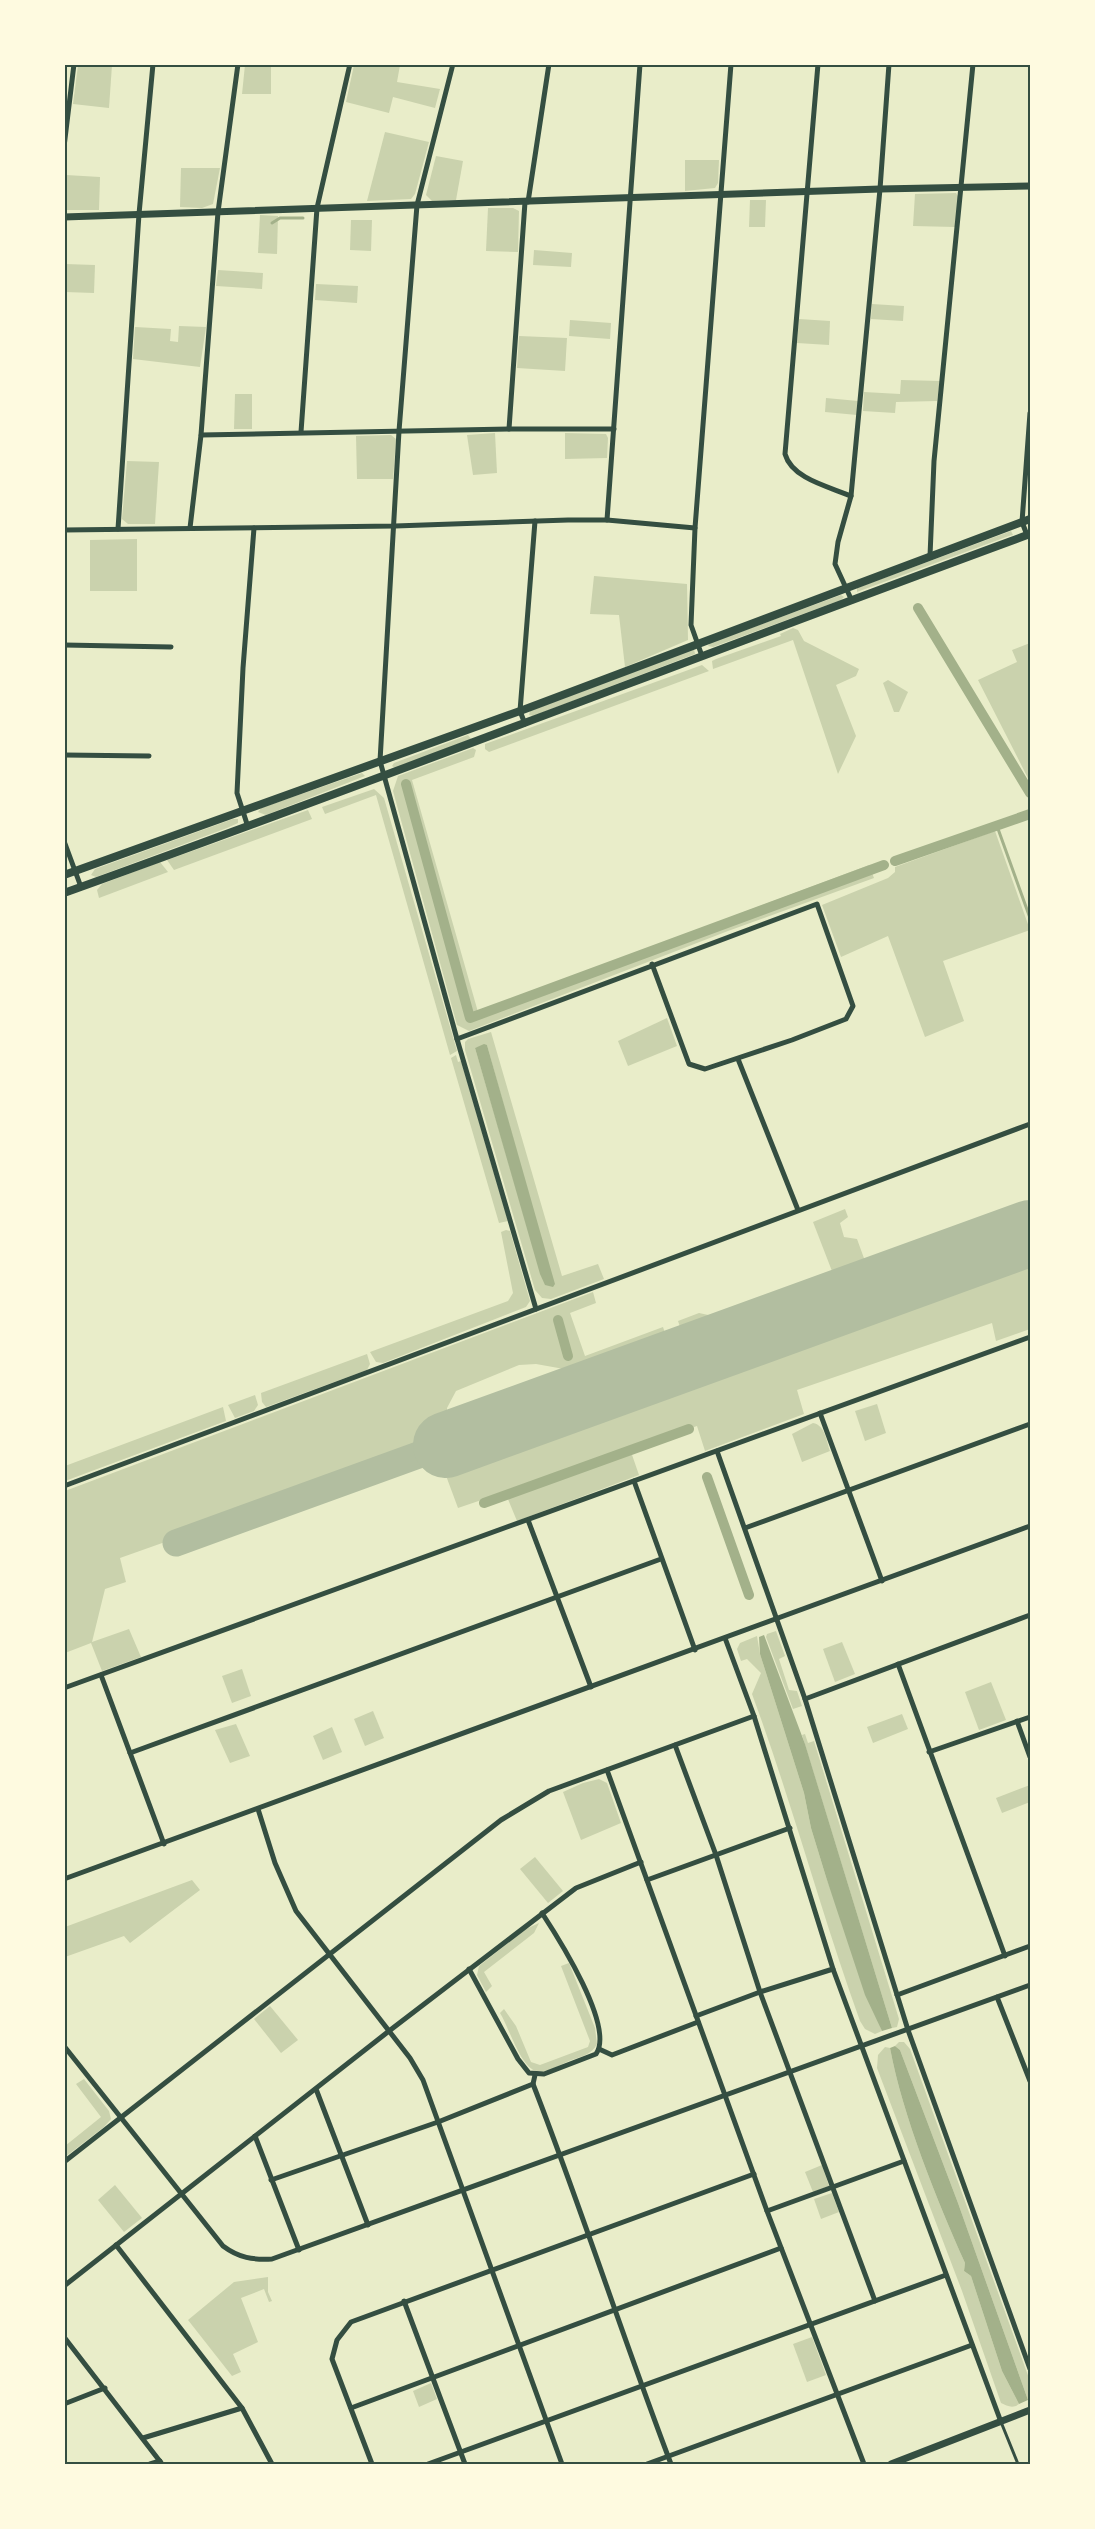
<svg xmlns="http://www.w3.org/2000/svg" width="1095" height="2529" viewBox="0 0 1095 2529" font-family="Cabin,sans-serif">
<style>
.green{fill:#cad2ad;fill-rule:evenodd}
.water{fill:#a3b18a}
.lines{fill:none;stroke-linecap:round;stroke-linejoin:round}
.stream{stroke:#a3b18a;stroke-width:3}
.canal{stroke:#a3b18a;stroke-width:10}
.taxiway{stroke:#b2bea0;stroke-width:27}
.runway{stroke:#b2bea0;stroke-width:66}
.service{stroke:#344e41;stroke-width:3}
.minor{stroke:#344e41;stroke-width:5}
.tertiary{stroke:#344e41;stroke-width:7}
.secondary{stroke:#344e41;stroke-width:8}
.neatline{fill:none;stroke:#344e41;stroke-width:2}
</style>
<rect width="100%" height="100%" fill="#e9edc9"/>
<g class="green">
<path d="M78,65H112L109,108L73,104Z"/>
<path d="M245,65H271V94H242Z"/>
<path d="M354,65H400L397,82L440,89L435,108L393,97L389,113L346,102Z"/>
<path d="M385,132L429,142L415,194L411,199L367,201Z"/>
<path d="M436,156L463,161L456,200L432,201L426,195Z"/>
<path d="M685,160H719L718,183L715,188L685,191Z"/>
<path d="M181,168H220L213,204L202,208L180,207Z"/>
<path d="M66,175L100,177L99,210H66Z"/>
<path d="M956,193L959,198L955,227L913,226L915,194Z"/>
<path d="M750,200H766L765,227H749Z"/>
<path d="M488,208H513L519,211L518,252L486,251Z"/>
<path d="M260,215L278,216L277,254L258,253Z"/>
<path d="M351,220H372L371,251L350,250Z"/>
<path d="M534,250L572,253L571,267L533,265Z"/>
<path d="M65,264L95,265L94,293L65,292Z"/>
<path d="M218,270L263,273L262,289L216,286Z"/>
<path d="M316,284L358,286L357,303L315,300Z"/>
<path d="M872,304L904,306L903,321L871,319Z"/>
<path d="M799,319L830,321L829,345L797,343Z"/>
<path d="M570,320L611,323L610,339L569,336Z"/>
<path d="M179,326L206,327L200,367L133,359L135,327L171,329L170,341L178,342Z"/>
<path d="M519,336L567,338L565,371L517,368Z"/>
<path d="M901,380L940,381L937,401L896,402L895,413L863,411L864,392L900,394Z"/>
<path d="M235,394H252V429H234Z"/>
<path d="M826,398L858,401L857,415L825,412Z"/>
<path d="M495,433L497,473L473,475L467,435Z"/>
<path d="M565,433L606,434L608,438L607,458L565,459Z"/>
<path d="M391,435L396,439L393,479H357L356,436Z"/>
<path d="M127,461L159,462L155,524H128L122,519Z"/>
<path d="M1011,531L1013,535L1009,536L857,592V588Z"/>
<path d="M137,539V591H90V540Z"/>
<path d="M594,576L687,584L688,640L625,667L619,615L590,614Z"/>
<path d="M841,595L844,597L841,600L713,647L708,646L710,643Z"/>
<path d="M793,628L798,630L804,641L859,669L856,676L836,685L856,736L838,774L793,640L713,669L712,661L716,659L781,636L780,634Z"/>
<path d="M1030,643V782L978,680L1017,662L1012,650Z"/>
<path d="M694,649L695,654L533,716L529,715L530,711Z"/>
<path d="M702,665L709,671L489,752L485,749V744Z"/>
<path d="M888,680L908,692L899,712H894L883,683Z"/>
<path d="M468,735L471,739L395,768L392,766L394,763Z"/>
<path d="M473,748L476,750L474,757L412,780L478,1012L869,865L874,878L728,931L469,1031L457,1025L393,791L398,776Z"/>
<path d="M362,773L365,776L266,815L258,812L261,808Z"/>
<path d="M374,789L384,798L457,1051L450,1055L376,795L325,814L322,807Z"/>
<path d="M308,810L312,819L174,870L167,860Z"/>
<path d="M233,819H238V823L227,828L96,877L91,875L95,869Z"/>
<path d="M995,831L1030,930L943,961L964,1021L925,1037L888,936L841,957L822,905L888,878L895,872V867Z"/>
<path d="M160,862L168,872L99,898L97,890L102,884Z"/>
<path d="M667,1018L677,1046L628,1066L618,1041Z"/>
<path d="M491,1032L562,1276L598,1264L604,1279L551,1299L542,1298L535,1290L465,1050V1042L468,1039ZM487,1045L525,1182L532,1243L475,1048Z"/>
<path d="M456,1055L458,1062L461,1061L508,1221L499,1223L451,1058Z"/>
<path d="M845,1209L848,1217L840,1223L844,1237L857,1239L869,1272L837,1284L813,1222Z"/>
<path d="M506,1230L510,1231L530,1301L526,1307L383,1363L376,1362L370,1352L508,1301L513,1293L501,1232Z"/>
<path d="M1030,1262V1329L996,1341L992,1323L797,1390L804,1414L705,1451L697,1426L630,1449L639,1475L517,1521L505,1492L458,1508L445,1473Z"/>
<path d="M593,1292L596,1303L570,1313L585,1356L663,1327L670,1348L592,1374L536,1364L519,1365L456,1391L447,1408L448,1429L433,1438L225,1512L227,1520L120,1558L126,1582L105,1589L92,1642L129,1629L141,1657L102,1671L91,1643L65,1653V1491Z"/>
<path d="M699,1313L722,1318L729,1326L685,1341L678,1321Z"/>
<path d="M367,1354L370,1364L367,1370L266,1407L262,1402L261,1393Z"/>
<path d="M255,1395L258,1405L254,1411L235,1418L228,1405Z"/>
<path d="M877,1404L886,1433L865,1441L855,1411Z"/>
<path d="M223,1407L226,1421L65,1481V1466Z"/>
<path d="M813,1423C825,1425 826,1440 830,1451L802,1462L792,1434Z"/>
<path d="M776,1631L785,1656L779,1659L789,1690L797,1691L802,1706L793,1709L766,1637L767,1634Z"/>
<path d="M757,1636L760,1654L804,1793L811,1828L826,1877L882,2031L875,2034L865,2029L860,2021C821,1913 792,1802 752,1694L761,1673L747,1659L741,1661L737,1649L740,1643Z"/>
<path d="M842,1642L855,1674L835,1682L823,1649Z"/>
<path d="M242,1669L251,1696L232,1703L222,1676Z"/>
<path d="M991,1682L1006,1720L979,1730L965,1692Z"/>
<path d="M373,1711L384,1738L365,1746L354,1719Z"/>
<path d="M902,1714L908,1729L873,1743L867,1727Z"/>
<path d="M236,1724L250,1756L230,1763L215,1730Z"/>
<path d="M332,1727L342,1752L323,1760L313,1736Z"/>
<path d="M805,1734L808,1743L814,1741L899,2019L897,2027L892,2028L802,1735Z"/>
<path d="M599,1779L607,1783L621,1823L581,1840L563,1792L583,1783Z"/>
<path d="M1030,1785V1802L1002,1813L996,1798Z"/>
<path d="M535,1857L563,1891L548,1903L520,1869Z"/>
<path d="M192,1880L200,1890L130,1943L124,1936L65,1957V1927Z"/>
<path d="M539,1923L534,1933L484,1972L492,1986L486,1992L477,1975L479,1966L526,1929Z"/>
<path d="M569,1963L595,2028L597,2044C592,2055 579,2057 569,2061C560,2065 547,2073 537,2071C521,2069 509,2027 500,2013L504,2009L516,2026L531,2062L540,2065L588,2047L590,2041L561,1966Z"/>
<path d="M270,2006L298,2040L281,2053L254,2019Z"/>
<path d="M899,2042H904L910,2049L1030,2381V2400H1028L958,2203L900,2050L895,2046Z"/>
<path d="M885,2047L890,2048C903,2117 936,2198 965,2263L964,2271L971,2276L1002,2371L1019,2404C1013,2409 1007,2406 1001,2403L962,2291L877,2068L878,2055Z"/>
<path d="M84,2079L109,2111L111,2119L104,2127L65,2157V2146L101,2117L76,2084Z"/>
<path d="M822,2165L829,2186L813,2192L805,2172Z"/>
<path d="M115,2185L142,2218L124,2232L98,2200Z"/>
<path d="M832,2193L839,2212L821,2219L814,2199Z"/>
<path d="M268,2277V2292L272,2301L269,2302L264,2289L241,2298L258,2342L233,2354L241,2372L232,2376L188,2320L234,2282Z"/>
<path d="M812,2337L826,2375L807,2382L793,2344Z"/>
<path d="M431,2383L437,2399L419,2407L413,2391Z"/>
</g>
<g class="water">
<path d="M484,1044L487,1045L555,1284L553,1287L545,1285L540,1274L475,1048Z"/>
<path d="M764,1635L805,1744L892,2028L882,2031L865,1995L826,1877L811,1828L804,1793L760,1654L759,1637Z"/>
<path d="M895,2046L900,2050L958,2203L1028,2400L1019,2404L1002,2371L971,2276L964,2271L965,2263C936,2198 903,2117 890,2048Z"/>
</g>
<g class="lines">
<g class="stream">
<path d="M272,223L280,218H303"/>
<path d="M997,826L1030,918"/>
</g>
<g class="canal">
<path d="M918,608L1030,793"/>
<path d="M406,784L470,1018L884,865"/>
<path d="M895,861L1030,814"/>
<path d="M558,1320L568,1356"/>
<path d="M707,1477L749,1595"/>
<path d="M484,1503L689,1429"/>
</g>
<path class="taxiway" d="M176,1543L446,1445"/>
<path class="runway" d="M446,1445L1030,1233"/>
<path class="service" d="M1001,2422L1018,2464"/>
<g class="minor">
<path d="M453,64L417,205L399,431L380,761L457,1039L536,1309"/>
<path d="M818,64L785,454C792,479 830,487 851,496"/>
<path d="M64,147L74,64"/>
<path d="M528,202L549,64"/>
<path d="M509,429L525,202"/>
<path d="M301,432L317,208L350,64"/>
<path d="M201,435L509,429H614"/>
<path d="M607,520L640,64"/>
<path d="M190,528L201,435L218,212L238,64"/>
<path d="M118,529L139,214L153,64"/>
<path d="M64,530L395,526L568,520H607L695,528"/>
<path d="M1027,535L1022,522L1030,413"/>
<path d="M930,556L934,461L973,64"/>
<path d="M852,601L835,564L838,542L851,496L880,189L889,64"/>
<path d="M64,645L171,647"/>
<path d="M702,656L691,625L695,528L731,64"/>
<path d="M525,724L520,711L535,521"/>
<path d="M64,755L149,756"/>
<path d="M248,827L237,793L243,668L254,528"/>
<path d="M64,841L81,887"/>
<path d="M457,1039L817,904L853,1006L846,1019L792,1040L705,1069L689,1064L652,964"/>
<path d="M738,1059L798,1210"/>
<path d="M820,1413L882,1581"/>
<path d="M717,1451L805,1699L908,2030L1030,2369"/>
<path d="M634,1481L695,1650"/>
<path d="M64,1486L1030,1124"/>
<path d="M528,1520L591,1687"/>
<path d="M745,1528L1030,1424"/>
<path d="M725,1638L754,1716L833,1969L1001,2422"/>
<path d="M898,1664L1005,1956"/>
<path d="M101,1675L164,1844"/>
<path d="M64,1688L1030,1337"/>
<path d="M805,1699L1030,1615"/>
<path d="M1017,1721L1030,1757"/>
<path d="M675,1745L716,1855L760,1992L875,2301"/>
<path d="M929,1752L1030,1717"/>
<path d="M130,1753L661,1559"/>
<path d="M607,1770L767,2211L864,2464"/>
<path d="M258,1809L275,1863L296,1911L410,2058L423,2080L562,2464"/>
<path d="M64,1879L1030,1526"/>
<path d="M647,1880L790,1828"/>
<path d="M469,1969L518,2059L529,2073L544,2074L596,2054C615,2027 559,1939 542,1913"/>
<path d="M897,1995L1030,1946"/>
<path d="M997,1997L1030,2081"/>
<path d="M696,2016L760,1992L833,1969"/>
<path d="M64,2046L223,2246C239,2258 253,2260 272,2259L1030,1985"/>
<path d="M599,2049L612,2055L698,2022"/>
<path d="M533,2084C582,2210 623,2338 671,2464"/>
<path d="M316,2089L368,2225"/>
<path d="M255,2136L299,2250"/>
<path d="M64,2162L501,1820L549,1791L754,1716"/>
<path d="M271,2180L438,2122L533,2084L535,2075"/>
<path d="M767,2211L904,2161"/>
<path d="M116,2245L242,2408L272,2464"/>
<path d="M64,2286L389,2031L576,1888L641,1862"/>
<path d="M404,2301L465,2464"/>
<path d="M64,2337L162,2464"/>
<path d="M64,2404L105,2388"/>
<path d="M351,2408L781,2248"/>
<path d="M143,2438L242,2408"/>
<path d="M150,2464L160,2461"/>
<path d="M372,2464L332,2359L337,2340L351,2322L754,2174"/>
<path d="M428,2464L946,2275"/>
<path d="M647,2464L972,2345"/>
</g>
<g class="tertiary">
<path d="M64,217L880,189L1030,186"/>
<path d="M891,2464L1030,2410"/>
</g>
<g class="secondary">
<path d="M64,875L520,711L1030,519"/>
<path d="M64,893C388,777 708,652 1030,534"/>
</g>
</g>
<rect width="1095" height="2529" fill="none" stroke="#fefae0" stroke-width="132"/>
<rect x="66" y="66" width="963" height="2397" class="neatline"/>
</svg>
